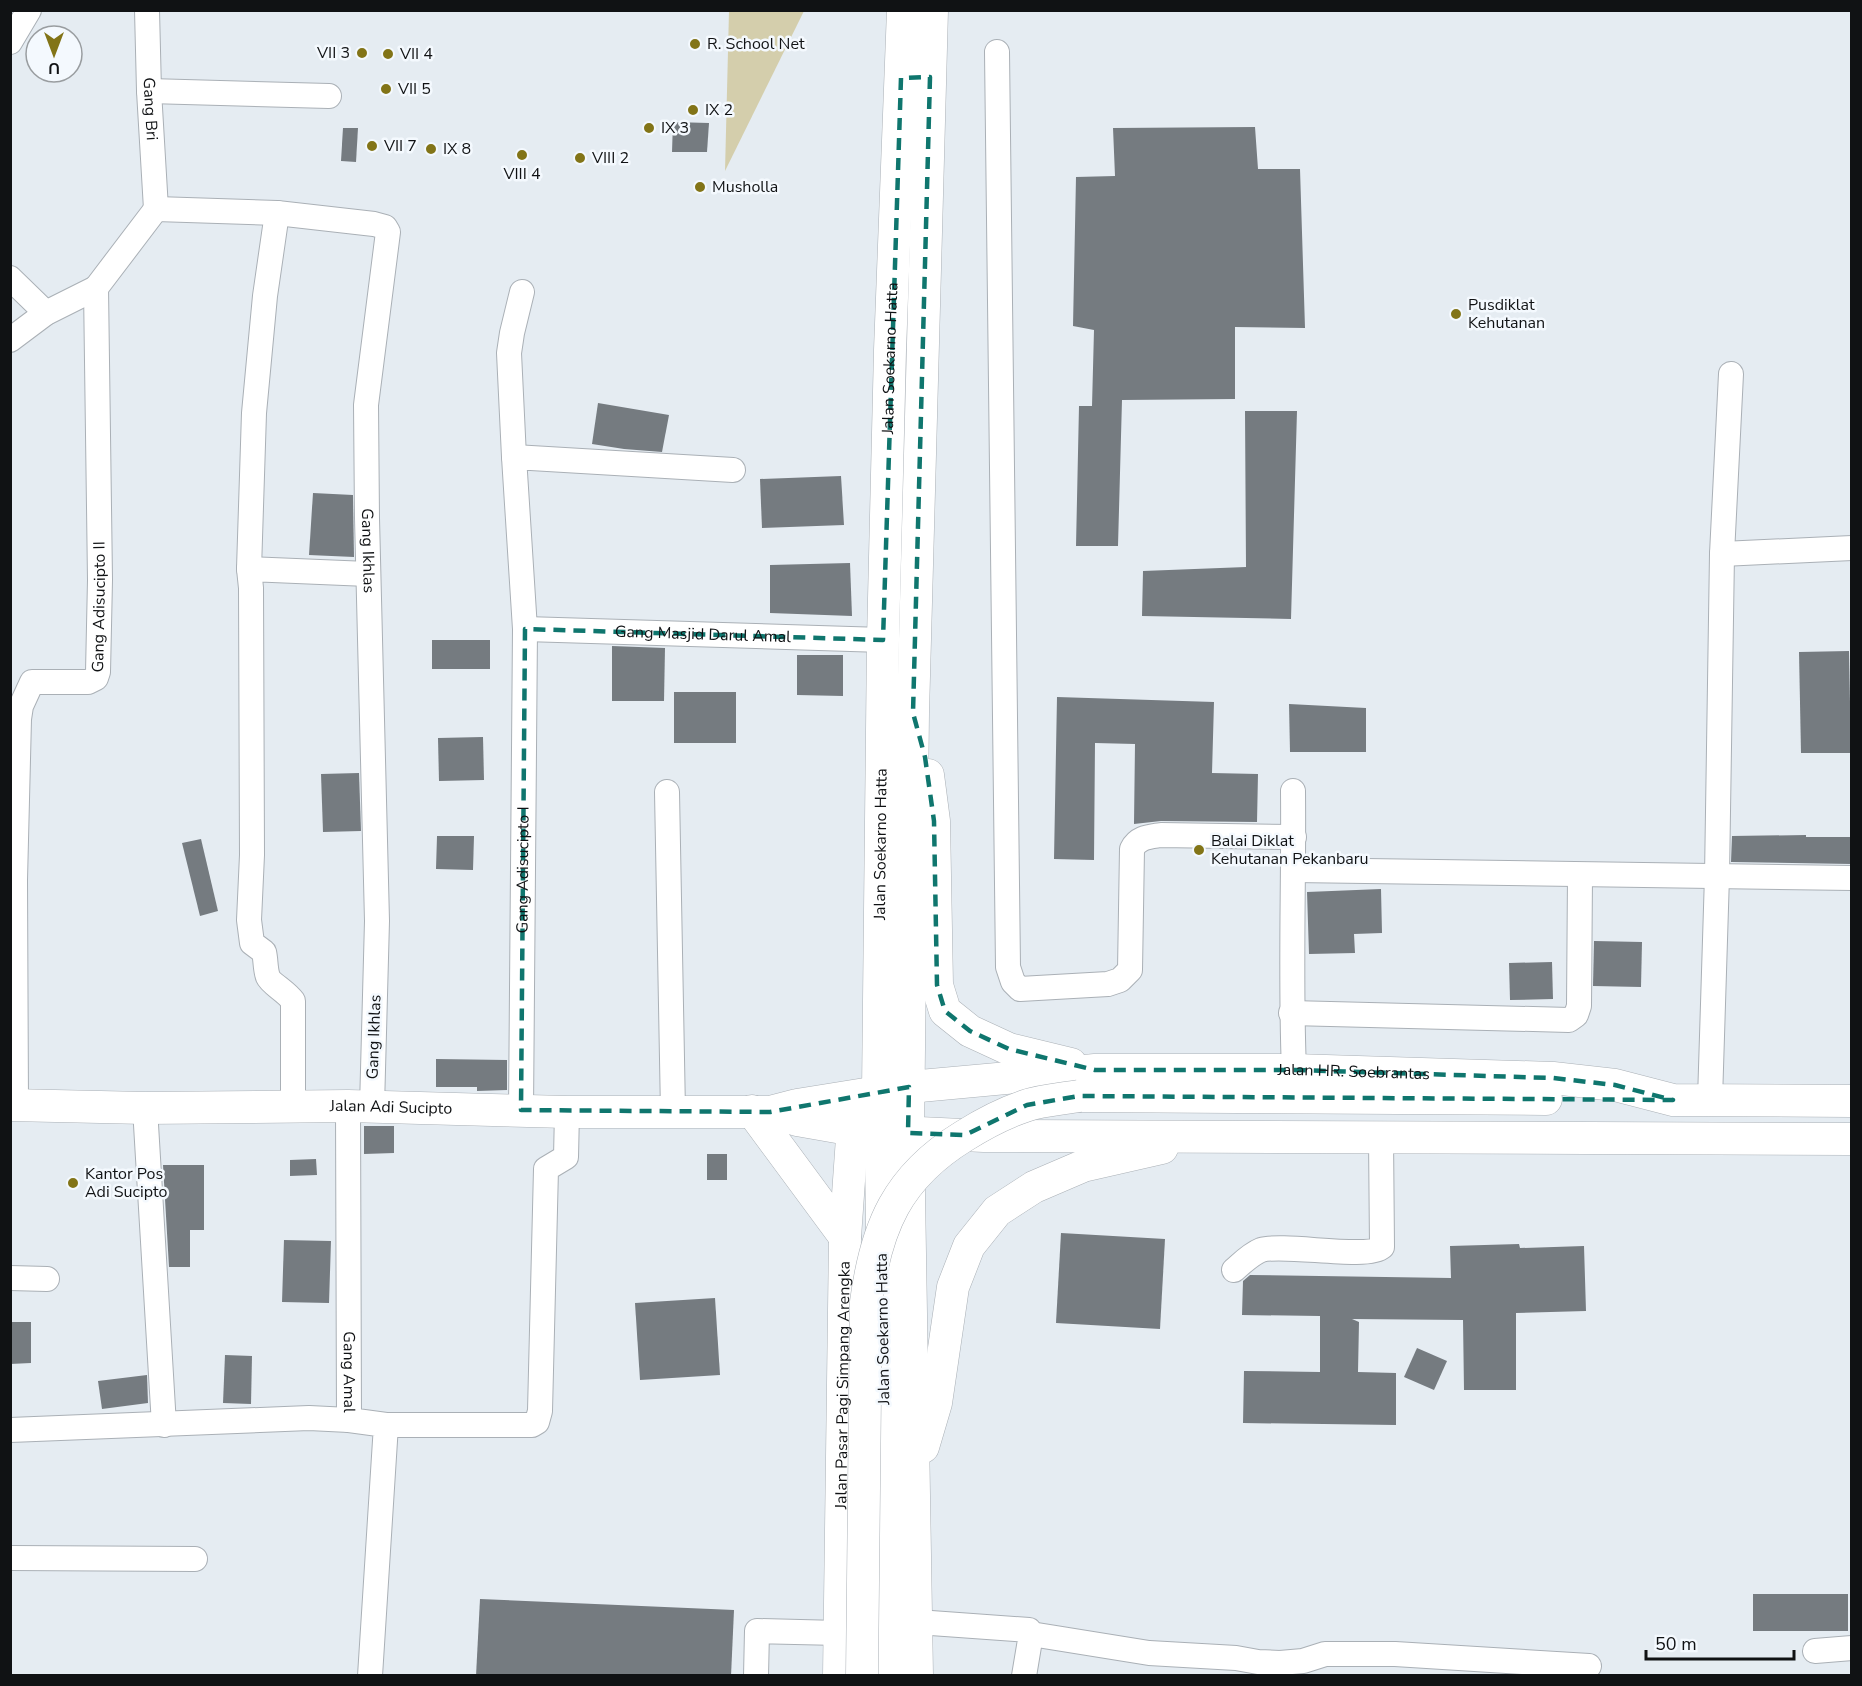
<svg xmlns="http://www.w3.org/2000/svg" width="1862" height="1686" viewBox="0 0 1862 1686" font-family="'Nunito Sans',sans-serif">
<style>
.green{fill:#d4ceac}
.building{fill:#757b80}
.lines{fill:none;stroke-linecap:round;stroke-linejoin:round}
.minor-casing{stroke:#aab0b6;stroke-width:26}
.major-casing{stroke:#aab0b6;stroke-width:33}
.minor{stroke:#fff;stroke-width:24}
.major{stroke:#fff;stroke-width:32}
.major-bridge-casing{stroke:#aab0b6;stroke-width:33;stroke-linecap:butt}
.major-bridge{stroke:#fff;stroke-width:32}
.marked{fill:none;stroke:#0f766e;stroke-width:4.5;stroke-dasharray:12 8;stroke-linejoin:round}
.poi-dot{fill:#827417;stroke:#f4f9fe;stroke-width:2}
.labels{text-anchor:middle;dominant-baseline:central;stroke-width:5;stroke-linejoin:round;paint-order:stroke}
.poi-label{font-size:16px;fill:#101214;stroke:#f4f9fe;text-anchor:start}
.street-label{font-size:16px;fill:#101214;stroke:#f4f9fe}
</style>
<rect width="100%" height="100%" fill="#e5ecf2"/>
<path class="green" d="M729,11H804L725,171Z"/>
<g class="building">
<path d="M673,122L709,123L707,152H672Z"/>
<path d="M1255,127L1258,169H1300L1305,328L1235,327V399L1122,400L1118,546H1076L1079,406H1092L1094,330L1073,326L1076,177L1115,176L1113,128Z"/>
<path d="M343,128H358L356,162L341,161Z"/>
<path d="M598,403L669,415L662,452L624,449L592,444Z"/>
<path d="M1245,411H1297L1291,619L1142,616L1143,571L1246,567Z"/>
<path d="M841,476L844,525L762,528L760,479Z"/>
<path d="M313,493L353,495L354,557L309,555Z"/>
<path d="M850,563L852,616L770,613V565Z"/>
<rect x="432" y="640" width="58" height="29"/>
<path d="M612,646L665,648L664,701H612Z"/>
<path d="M1849,651L1851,753H1801L1799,652Z"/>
<path d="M797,655H843V696L797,695Z"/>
<rect x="674" y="692" width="62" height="51"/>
<path d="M1057,697L1214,702L1212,773L1258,774L1257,822L1161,821L1134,824L1135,744L1095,743L1094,860L1054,859Z"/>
<path d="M1289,704L1366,708V752H1290Z"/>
<path d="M483,737L484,780L439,781L438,738Z"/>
<path d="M359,773L361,831L323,832L321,774Z"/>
<path d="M1806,835V837H1851V864L1731,862L1732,836Z"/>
<path d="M437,836H474L473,870L436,869Z"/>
<path d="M201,839L218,911L200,916L182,843Z"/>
<path d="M1381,889L1382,933L1354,934L1355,953L1309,954L1307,892Z"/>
<path d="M1594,941L1642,942L1641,987L1593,986Z"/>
<path d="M1552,962L1553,999L1510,1000L1509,963Z"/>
<path d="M436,1059L507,1060V1090L477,1091V1087H436Z"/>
<path d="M364,1126H394V1153L364,1154Z"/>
<rect x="707" y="1154" width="20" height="26"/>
<path d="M316,1159L317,1175L290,1176V1160Z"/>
<path d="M163,1165H204V1230H190V1267H169Z"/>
<path d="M1061,1233L1165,1239L1160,1329L1056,1323Z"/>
<path d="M284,1240L331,1241L329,1303L282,1302Z"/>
<path d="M1519,1244L1520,1248L1584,1246L1586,1311L1516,1313V1390H1464L1463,1320L1352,1319L1359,1322L1358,1372L1396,1373V1425L1243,1423L1244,1371L1320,1372V1316L1242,1315L1243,1281L1250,1275L1451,1278L1450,1246Z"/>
<path d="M715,1298L720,1375L640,1380L635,1303Z"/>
<path d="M10,1322H31V1363L10,1364Z"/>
<path d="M1417,1348L1447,1361L1434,1390L1404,1377Z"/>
<path d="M225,1355L252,1356L251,1404L223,1403Z"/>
<path d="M147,1375L148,1403L102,1409L98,1381Z"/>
<rect x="1753" y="1594" width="95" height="37"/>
<path d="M480,1599L734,1610L731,1676H476Z"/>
</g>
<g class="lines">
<defs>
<g id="minor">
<path id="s1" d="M147,10L149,91L156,209"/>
<path d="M10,42L29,10"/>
<path d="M997,52L1008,967L1013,982L1020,989L1108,984L1120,980L1130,970L1132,849C1138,837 1149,837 1161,835L1294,837"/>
<path d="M149,91L329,96"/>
<path id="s2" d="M156,209L277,213L374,224L385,227L388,232L366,405L367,518L377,921L372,1107"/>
<path d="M10,278L46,313"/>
<path d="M10,340L46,313L96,288"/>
<path d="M514,457L509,353L512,333L522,292"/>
<path d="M1722,554L1852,548"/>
<path d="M249,569L254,413L265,296L277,213"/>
<path id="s3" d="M525,629L883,640"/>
<path d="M1293,791C1294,884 1290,977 1294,1070"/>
<path d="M667,792L673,1112"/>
<path d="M1294,870L1852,878"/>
<path d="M1291,1013L1569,1020L1576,1015L1579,1006L1580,876"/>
<path d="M1710,1100L1717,876L1722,554L1731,374"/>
<path id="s4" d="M16,1105L15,880L19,719L21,706L32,682H88L96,678L98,672L100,580L96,288L156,209"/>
<path id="s5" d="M348,1106L349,1420L386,1425L370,1676"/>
<path d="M293,1107V1001C286,991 271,984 268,977C265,969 266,960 264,952L252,943L249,920L252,855L251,588L249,569L368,574"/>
<path d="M145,1108L164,1425"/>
<path id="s6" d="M521,1110L525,629L514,457L733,470"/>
<path d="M1234,1270C1242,1263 1251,1254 1261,1250C1285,1243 1367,1260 1382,1247L1381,1137"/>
<path d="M10,1278L47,1279"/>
<path d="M386,1425H532L537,1422L540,1411L546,1169L566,1157L567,1112"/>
<path d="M10,1430L309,1418L349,1420"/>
<path d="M10,1558L195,1559"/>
<path d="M917,1622L1029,1630L1031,1634L1024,1676"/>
<path d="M1031,1634L1149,1653L1236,1658L1258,1662L1280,1663L1303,1661L1325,1654H1395L1589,1666"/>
<path d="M1815,1651L1852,1648"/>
<path d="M756,1676L757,1631L839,1633"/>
</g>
<g id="major">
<path d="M928,775L934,821L937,985L945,1011L970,1031L1009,1049L1071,1064"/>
<path d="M1079,1096L1546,1099"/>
<path id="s7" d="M10,1105L145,1108L348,1106L567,1112H770L797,1105L909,1087L1095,1070H1294L1553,1078L1615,1085L1673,1100L1852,1101"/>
<path d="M752,1111L845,1237"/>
<path d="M780,1115L797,1120L854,1130L984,1136L1852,1139"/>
<path d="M923,1447L936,1403L953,1287L969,1246L997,1211L1034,1187L1083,1166L1162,1148"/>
<path id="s8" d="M839,1676L845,1237L854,1110"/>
<path id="s9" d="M885,1676L887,1590L881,1156L878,1092L883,640L890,350L903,10"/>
<path d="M917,1676L908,1133L913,713L932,10"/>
</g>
</defs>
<use href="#minor" class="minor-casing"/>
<use href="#major" class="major-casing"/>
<use href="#minor" class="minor"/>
<use href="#major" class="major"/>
<defs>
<path id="major-bridge" d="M862,1676L866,1302C876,1227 897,1177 964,1136C983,1124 1004,1113 1025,1106C1042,1100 1062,1099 1079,1096"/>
</defs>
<use href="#major-bridge" class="major-bridge-casing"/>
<use href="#major-bridge" class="major-bridge"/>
</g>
<path class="marked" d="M930,77L913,713L925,757L934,821L937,985L945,1011L970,1031L1009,1049L1095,1070H1294L1553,1078L1615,1085L1673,1100L1079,1096L1027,1105L965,1135L908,1133L909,1087L770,1112L521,1110L525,629L883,640L901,78Z"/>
<g class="poi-dot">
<circle cx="695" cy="44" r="6"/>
<circle cx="362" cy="53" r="6"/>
<circle cx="388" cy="54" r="6"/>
<circle cx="386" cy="89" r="6"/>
<circle cx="693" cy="110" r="6"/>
<circle cx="649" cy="128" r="6"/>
<circle cx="372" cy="146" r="6"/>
<circle cx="431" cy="149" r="6"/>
<circle cx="522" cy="155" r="6"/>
<circle cx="580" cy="158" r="6"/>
<circle cx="700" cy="187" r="6"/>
<circle cx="1456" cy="314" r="6"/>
<circle cx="1199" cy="850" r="6"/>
<circle cx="73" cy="1183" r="6"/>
</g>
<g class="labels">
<g class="poi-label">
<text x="707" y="44">R. School Net</text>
<text x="350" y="53" text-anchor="end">VII 3</text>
<text x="400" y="54">VII 4</text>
<text x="398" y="89">VII 5</text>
<text x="705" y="110">IX 2</text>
<text x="661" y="128">IX 3</text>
<text x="384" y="146">VII 7</text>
<text x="443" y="149">IX 8</text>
<text x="592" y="158">VIII 2</text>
<text x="522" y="174" text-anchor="middle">VIII 4</text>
<text x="712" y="187">Musholla</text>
<text x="1468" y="305">Pusdiklat<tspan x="1468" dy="18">Kehutanan</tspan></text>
<text x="1211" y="841">Balai Diklat<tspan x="1211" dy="18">Kehutanan Pekanbaru</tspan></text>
<text x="85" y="1174">Kantor Pos<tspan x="85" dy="18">Adi Sucipto</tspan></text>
</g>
<g class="street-label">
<text stroke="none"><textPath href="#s1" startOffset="99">Gang Bri</textPath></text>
<text stroke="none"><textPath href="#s9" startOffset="1318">Jalan Soekarno Hatta</textPath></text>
<text stroke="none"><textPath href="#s2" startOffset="556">Gang Ikhlas</textPath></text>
<text stroke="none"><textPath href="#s4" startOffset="562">Gang Adisucipto II</textPath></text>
<text stroke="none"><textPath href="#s3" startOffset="178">Gang Masjid Darul Amal</textPath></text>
<text stroke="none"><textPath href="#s9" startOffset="832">Jalan Soekarno Hatta</textPath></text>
<text stroke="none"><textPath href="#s6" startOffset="240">Gang Adisucipto I</textPath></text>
<text transform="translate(374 1037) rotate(-88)">Gang Ikhlas</text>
<text stroke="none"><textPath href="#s7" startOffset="1347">Jalan HR. Soebrantas</textPath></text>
<text stroke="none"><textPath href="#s7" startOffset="381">Jalan Adi Sucipto</textPath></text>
<text transform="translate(883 1329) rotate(-91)">Jalan Soekarno Hatta</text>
<text stroke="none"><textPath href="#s5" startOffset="266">Gang Amal</textPath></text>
<text stroke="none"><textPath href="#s8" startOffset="291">Jalan Pasar Pagi Simpang Arengka</textPath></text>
</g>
</g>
<rect width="1862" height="1686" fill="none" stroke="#101214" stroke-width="24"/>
<g transform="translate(54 54) rotate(180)"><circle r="28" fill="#f4f9fe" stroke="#999da0" stroke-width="1.5"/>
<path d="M0-4.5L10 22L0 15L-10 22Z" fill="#827417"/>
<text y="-9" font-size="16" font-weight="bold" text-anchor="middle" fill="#101214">U</text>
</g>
<path d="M1646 1650v9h148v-9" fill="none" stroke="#101214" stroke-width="3"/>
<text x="1655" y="1650" font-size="18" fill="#101214" stroke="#f4f9fe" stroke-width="4.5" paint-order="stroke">50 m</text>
</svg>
